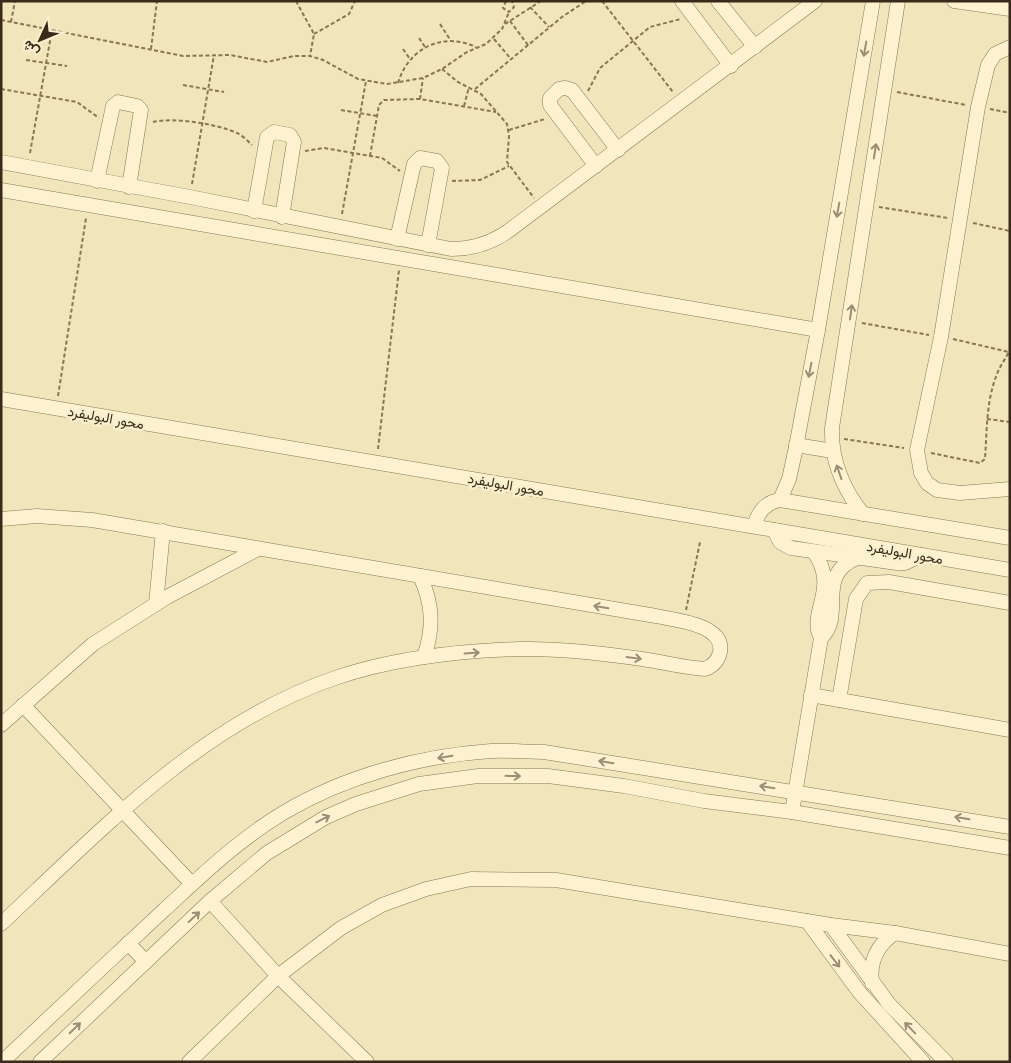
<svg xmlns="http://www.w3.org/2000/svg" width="1011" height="1063" viewBox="0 0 1011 1063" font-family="'Noto Serif',Vazirmatn,serif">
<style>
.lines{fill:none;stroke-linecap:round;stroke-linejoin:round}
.minor-casing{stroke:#8a7554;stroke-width:15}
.path{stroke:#8a7554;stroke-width:2;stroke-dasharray:4 2.5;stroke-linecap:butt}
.minor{stroke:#fcf2d0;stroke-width:14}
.oneway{stroke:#9a8e75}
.labels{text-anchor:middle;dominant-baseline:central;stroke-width:5;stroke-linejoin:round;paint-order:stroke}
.street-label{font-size:14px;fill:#382b1a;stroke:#f8efcc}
</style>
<rect width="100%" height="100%" fill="#f1e5bc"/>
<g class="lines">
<defs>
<g id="minor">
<path d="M682,1L731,66"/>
<path d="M718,1L755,47"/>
<path d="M954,1L1010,9"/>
<path d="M1010,47L995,54L988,65L978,107L941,337L917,450L921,473L927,483L937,490L960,493L1010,489"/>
<path d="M1,162L190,197L451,249C472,249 489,244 507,232L815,1"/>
<path d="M596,166L550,105V98L559,89L565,88L572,90L618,150"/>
<path d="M97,181L113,106L118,102L137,106L141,110L129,187"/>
<path d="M1,190L818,330"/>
<path d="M254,211L267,137L274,132L290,135L294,142L282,217"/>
<path d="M397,239L414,164L420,158L437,161L442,168L428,245"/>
<path d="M1,399L1010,570"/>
<path d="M796,445L833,451"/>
<path d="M780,500L789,479L795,452L818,330L873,1"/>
<path d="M863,514C843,489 831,460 832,428L898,1"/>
<path d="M1,519L37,516L92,520L656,616C674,620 725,624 720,652C718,661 713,666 705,669C684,668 663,662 642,659C602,653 560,648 519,649C457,651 394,658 335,678C202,723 101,830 1,924"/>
<path d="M754,526C758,512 766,502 780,500L1010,538"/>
<path d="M774,530L780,542L791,548L897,563H905L922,555"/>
<path d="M420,576C433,604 434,628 424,657"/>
<path d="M156,604L163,531"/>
<path d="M821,638C846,616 814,575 857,558"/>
<path d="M811,695L1010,730"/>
<path d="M839,700L856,599L867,583L889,582L1010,603"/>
<path d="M23,705L192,884"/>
<path d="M1,725L93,644L167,597L258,549"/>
<path d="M792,812L821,638C807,612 840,590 814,552"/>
<path d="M210,901L278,976L367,1062"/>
<path d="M807,921L860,993L923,1062"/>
<path d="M831,925L889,1004L946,1062"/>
<path d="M128,943L146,962"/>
<path d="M872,983C869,961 877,945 895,933"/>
<path d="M2,1062C56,1011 109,961 163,911C200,877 238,840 283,813C345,776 419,756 491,751C509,750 527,752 544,752L1010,827"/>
<path d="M40,1062L210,901L267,853L326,817L356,804L419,784L478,776H548L624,786L704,801L792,812L1010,848"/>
<path d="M189,1062L278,976L341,928L382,905L426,889L471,879L556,880L831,925L895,933L1010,954"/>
</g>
</defs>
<use href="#minor" class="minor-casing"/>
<g class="path">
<path d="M296,1L314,34L310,56"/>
<path d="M506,1L503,8L509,12L514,7L512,1"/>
<path d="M602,1L673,92"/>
<path d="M530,7L549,27"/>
<path d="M1,20L183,56L230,55L267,62L294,56H310L323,60L358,79L387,84L423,78L442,69L467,52L486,44L502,29L509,12"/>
<path d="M510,21L528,45"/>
<path d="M11,22L15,1"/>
<path d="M440,24L451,41"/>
<path d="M505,24L541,1"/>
<path d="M314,34L349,14L355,1"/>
<path d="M419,38L425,47"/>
<path d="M494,39L511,59"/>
<path d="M151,49L157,1"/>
<path d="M403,49L410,59"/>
<path d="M26,60L67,66"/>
<path d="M442,69L458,82L481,94L507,124L509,136L507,162L534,198"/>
<path d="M398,83C408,49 442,31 476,47"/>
<path d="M183,85L224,92"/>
<path d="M1,89L77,102L99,118"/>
<path d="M475,89L562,17L586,1"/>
<path d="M588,91L600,68L650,27L681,19"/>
<path d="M897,92L966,105"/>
<path d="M420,99L423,78"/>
<path d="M464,106L469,87"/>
<path d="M990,109L1010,113"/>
<path d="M341,110L377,116"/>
<path d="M153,122C174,117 217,124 237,133C242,135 248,141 252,145"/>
<path d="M509,130L545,119"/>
<path d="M305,151L324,148L382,158L400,171"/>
<path d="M30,153L52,30"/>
<path d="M370,156L379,105L384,100L420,99L496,112"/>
<path d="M452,181L480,180L509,166"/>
<path d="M192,184L214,55"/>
<path d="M879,207L948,218"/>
<path d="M342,214L366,81"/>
<path d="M973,223L1010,231"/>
<path d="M862,323L929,335"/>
<path d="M953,339L1009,352"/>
<path d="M58,396L86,218"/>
<path d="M987,419L1010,422"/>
<path d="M844,439L904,448"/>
<path d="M378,449L399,270"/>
<path d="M931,453L980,463L985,459C987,431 986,401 997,374C1000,366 1006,358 1010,350"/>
<path d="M686,610L700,542"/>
</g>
<use href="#minor" class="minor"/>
</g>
<defs><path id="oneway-shaft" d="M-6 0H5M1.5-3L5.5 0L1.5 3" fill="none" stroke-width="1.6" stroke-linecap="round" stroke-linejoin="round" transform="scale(1.25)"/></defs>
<g class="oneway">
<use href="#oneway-shaft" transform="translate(865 49) rotate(100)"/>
<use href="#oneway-shaft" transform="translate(875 151) rotate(-81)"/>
<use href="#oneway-shaft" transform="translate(838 210) rotate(100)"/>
<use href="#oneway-shaft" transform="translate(851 312) rotate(-82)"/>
<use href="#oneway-shaft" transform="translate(810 370) rotate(101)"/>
<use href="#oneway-shaft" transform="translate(839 472) rotate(-109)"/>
<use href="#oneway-shaft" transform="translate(601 607) rotate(-170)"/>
<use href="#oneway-shaft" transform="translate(472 653) rotate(-4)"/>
<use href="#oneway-shaft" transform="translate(634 658) rotate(8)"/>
<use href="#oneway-shaft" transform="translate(445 757) rotate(171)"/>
<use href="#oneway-shaft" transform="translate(606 762) rotate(-171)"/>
<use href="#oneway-shaft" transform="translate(513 776) rotate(1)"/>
<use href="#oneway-shaft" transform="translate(767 787) rotate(-171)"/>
<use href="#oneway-shaft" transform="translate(962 818) rotate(-171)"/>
<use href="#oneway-shaft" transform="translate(323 819) rotate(-27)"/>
<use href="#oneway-shaft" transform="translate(194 917) rotate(-43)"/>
<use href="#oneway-shaft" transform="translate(835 961) rotate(52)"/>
<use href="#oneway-shaft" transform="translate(75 1028) rotate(-44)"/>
<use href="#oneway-shaft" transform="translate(910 1028) rotate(-134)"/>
</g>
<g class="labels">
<g class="street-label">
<text transform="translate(106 417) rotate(10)">محور البوليفرد</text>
<text transform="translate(506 484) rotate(10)">محور البوليفرد</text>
<text transform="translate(905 552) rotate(10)">محور البوليفرد</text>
</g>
</g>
<rect width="1011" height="1063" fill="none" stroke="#382b1a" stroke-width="5"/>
<g transform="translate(40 40) rotate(226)" stroke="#f8efcc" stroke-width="4" paint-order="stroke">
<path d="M0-4L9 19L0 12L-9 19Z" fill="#382b1a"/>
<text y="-8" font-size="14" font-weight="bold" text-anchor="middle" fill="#382b1a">ش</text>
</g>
</svg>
